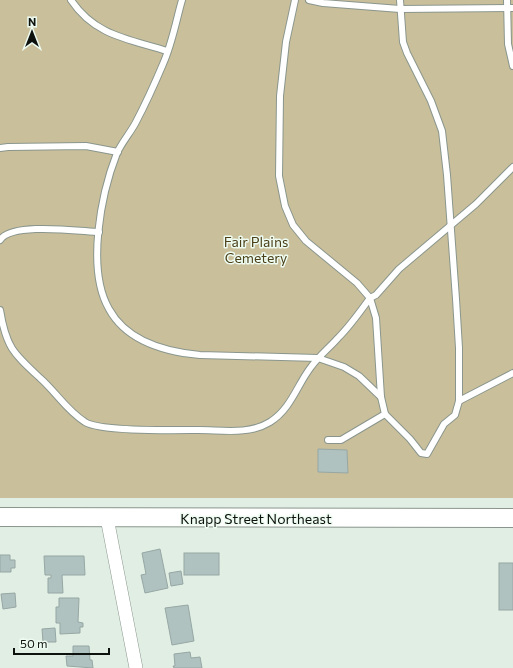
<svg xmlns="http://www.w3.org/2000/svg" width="513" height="668" viewBox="0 0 513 668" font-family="Commissioner,sans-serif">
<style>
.green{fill:#cabf9b}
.building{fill:#b0c2bf;stroke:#96a7a4}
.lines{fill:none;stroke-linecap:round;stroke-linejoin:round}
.service-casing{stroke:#8a968d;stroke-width:8}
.minor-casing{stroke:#8a968d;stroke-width:14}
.secondary-casing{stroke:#8a968d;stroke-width:20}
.service{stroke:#fff;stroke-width:6}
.minor{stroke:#fff;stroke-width:13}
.secondary{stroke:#fff;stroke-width:18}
.labels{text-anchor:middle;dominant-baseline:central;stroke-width:3;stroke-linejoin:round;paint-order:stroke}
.park-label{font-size:14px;fill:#4b3f18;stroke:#edfbf1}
.street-label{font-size:14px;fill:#0e120f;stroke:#edfbf1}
</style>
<rect width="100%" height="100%" fill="#e0eee4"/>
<rect class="green" x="0" y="0" width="513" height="498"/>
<g class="building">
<path d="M318,449L347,450L348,473L318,472Z"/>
<path d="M160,549L168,588L145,593L141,575L146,574L142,553Z"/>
<rect x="184" y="553" width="35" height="22"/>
<path d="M0,555H10V560H15V568H11V572H0Z"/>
<path d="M44,556H84L85,575H62L63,593H48V578H51V575H45Z"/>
<rect x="499" y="563" width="14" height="47"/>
<path d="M181,571L183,584L171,586L169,573Z"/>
<path d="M15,593L16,607L3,609L1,594Z"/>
<path d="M59,598H79L78,622L83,623V627H80V633L60,634V623H56V607H59Z"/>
<path d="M188,605L194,641L172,645L165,608Z"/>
<path d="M55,628L56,642H43L42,629Z"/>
<path d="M73,646H89L90,660H92L93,668L67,666L66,656H73Z"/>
<path d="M190,652L191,658L200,657L202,668H174L173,666H175L174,654Z"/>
</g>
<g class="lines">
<defs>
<g id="service">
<path d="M71,0C95,36 129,39 167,51"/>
<path d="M182,0C176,21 172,44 163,64C155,83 146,103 136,122C131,132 122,142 117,153C101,194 86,269 109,309C127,342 167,352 200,355L318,358L344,367L359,376L381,397"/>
<path d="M295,0L286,42L280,96L279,176L285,206L293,225L306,241L357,283L370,298L376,318L381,397L385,414L410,439L421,453L427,454L444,424L455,415L459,401V348L456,299L447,175L442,131L431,101L407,53L403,42L400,0"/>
<path d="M309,0L323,3L400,9L513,8"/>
<path d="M507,0L508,44L513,66"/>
<path d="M0,148L8,147L86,146L118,152"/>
<path d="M0,240C12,222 77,231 99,232"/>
<path d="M0,310C6,347 13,353 40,378C56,392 66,410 85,422C100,432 178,430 199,430C222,430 249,435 270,422C291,409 297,385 311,367C319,356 329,348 338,338C350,326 360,312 370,298L376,295L399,269L476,204L513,167"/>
<path d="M459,401L513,373"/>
<path d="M328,440H341L385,414"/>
</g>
<path id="minor" d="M107,518L136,668"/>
<path id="secondary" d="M0,517L513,518"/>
</defs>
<use href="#service" class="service-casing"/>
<use href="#minor" class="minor-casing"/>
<use href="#secondary" class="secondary-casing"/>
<use href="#service" class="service"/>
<use href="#minor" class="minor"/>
<use href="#secondary" class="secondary"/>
</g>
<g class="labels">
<g class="park-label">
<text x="256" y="241">Fair Plains<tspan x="256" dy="16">Cemetery</tspan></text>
</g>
<g class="street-label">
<text x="256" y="518">Knapp Street Northeast</text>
</g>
</g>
<g transform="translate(32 32)" stroke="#edfbf1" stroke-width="3" paint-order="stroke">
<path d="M0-3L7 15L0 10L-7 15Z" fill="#0e120f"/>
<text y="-6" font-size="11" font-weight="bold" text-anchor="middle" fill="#0e120f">N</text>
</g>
<path d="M14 648v6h95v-6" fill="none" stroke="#0e120f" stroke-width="2"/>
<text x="20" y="648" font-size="12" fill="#0e120f" stroke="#edfbf1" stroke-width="3" paint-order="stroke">50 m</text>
</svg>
